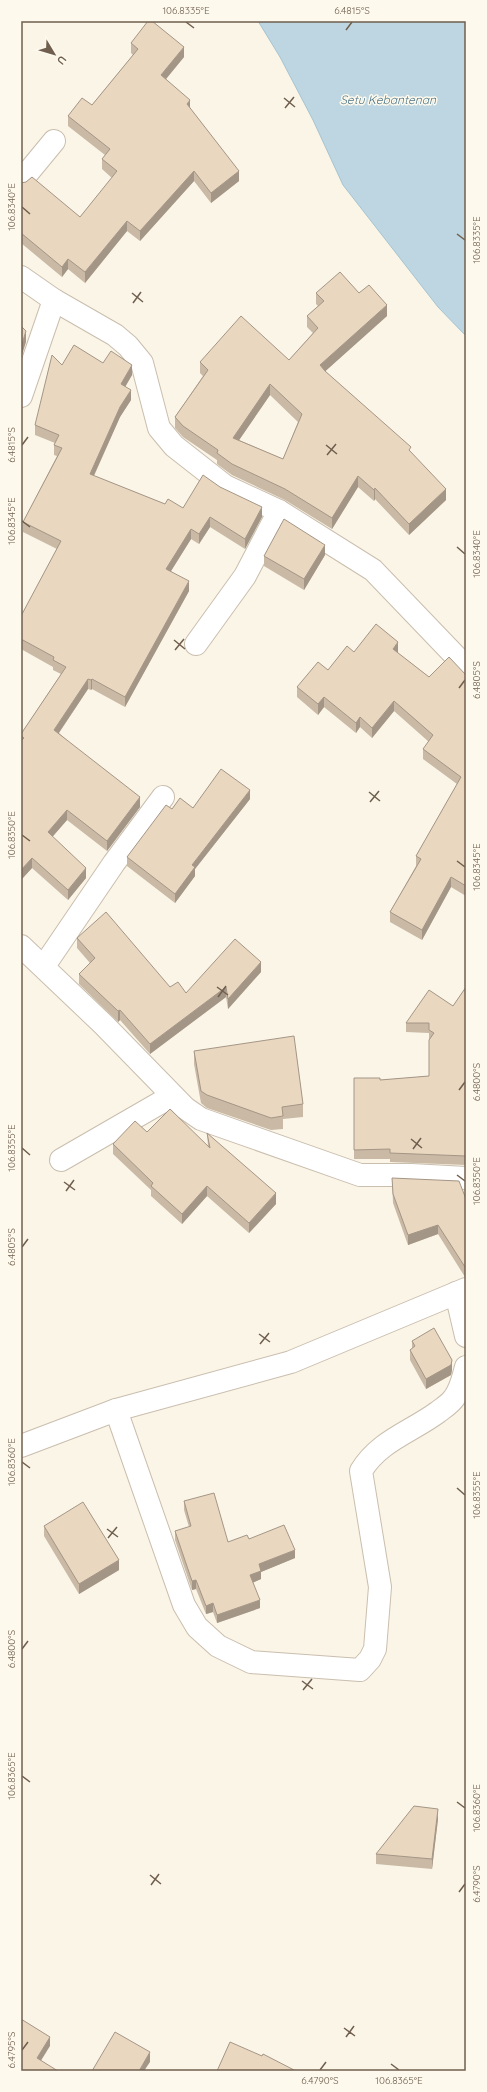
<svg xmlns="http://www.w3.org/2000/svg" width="487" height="2092" viewBox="0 0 487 2092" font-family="Quicksand,sans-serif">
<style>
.water{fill:#bdd6e1;stroke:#a5c4d1}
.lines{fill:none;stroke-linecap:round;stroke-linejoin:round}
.minor-casing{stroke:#cabeae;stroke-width:24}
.minor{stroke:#fff;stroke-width:22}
.wall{fill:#c9b9a5;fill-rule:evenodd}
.shaded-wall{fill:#a49686}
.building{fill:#ead7c0;stroke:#a49686;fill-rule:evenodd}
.ticks{fill:none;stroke:#705f4e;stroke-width:1.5}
.labels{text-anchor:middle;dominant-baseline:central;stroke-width:3;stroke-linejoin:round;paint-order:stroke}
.water-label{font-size:12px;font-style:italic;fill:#4e7587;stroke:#fdf9ed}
.neatline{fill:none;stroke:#705f4e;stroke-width:1.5}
.ticks-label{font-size:10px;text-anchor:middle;fill:#705f4e}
</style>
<rect width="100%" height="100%" fill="#faf5e7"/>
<path class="water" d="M258,21H466V336L438,307L343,185L313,120L280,57Z"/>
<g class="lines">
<defs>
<g id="minor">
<path d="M21,181L54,141"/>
<path d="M21,277L54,300L115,335L128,346L142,363L159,428L174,446L225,486L279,511L373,570L466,667"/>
<path d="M21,396L54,300"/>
<path d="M196,644L245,576L279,511"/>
<path d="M21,946L104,1025L185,1108L201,1119L360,1175H411L466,1178"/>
<path d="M44,966L114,863L163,797"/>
<path d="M61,1160L172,1096"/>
<path d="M456,1293L466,1336"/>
<path d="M116,1410L184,1605L197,1627L218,1646L251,1662L360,1670L370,1659L375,1649L380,1587L361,1471C379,1441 411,1432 438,1412C443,1408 450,1404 454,1398C461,1389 463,1378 466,1367"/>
<path d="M21,1446L116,1410L291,1362L466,1289"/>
</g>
</defs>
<use href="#minor" class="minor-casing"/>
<use href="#minor" class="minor"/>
</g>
<g class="wall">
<path d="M131,43L184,57L166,79L190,108L239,181L211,203L194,181L140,241L127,231L85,283L68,269L62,277L21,243V183L80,217L112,178L102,169V159L105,155L68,126V116L92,105L133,55L131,53Z"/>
<path d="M316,293H359L387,316L325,371L411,453L446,500L409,535L375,499L374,501L358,487L332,529L285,500L232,475L217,464V460L183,437L175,428V417L203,376L200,373V362L289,360L313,333L307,327V316L318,306L316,304ZM270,395L298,422L283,459L239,440Z"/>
<path d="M103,363L132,375L125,387L131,400L120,417L94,476L165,504L183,508L220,487L262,517L245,549L210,527L199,544L191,539L171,571L189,591L125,707L92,689L91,690L88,689L59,733L140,807L107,851L67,820L52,837L86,878L68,900L32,868L21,880V734L61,674L53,670V667L21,649V616L57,549L23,532V522L57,456L54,455V445L55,443L35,435V425L62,365Z"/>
<path d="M325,555L304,590L264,566V556Z"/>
<path d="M354,652L398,653L429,677L466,675V896L451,887L422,940L390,922V912L416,866V856L457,784L423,759V749L429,742L394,711L372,738L360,727L356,733L324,707L318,715L297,697V687L328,670Z"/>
<path d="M250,799L195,869V876L175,903L127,866V857L172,809L193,808Z"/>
<path d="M77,938L170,987L186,993L261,972L228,1009L226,997L150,1054L120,1020L118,1022L79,984V974L90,963L77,948Z"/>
<path d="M466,987V1165L390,1162V1159H354V1078L380,1080L429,1076V1033L406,1032V1023L453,1006Z"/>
<path d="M194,1051L303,1104V1117L283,1119V1129L271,1130L207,1108L201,1103L194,1064Z"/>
<path d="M147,1132L208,1146L207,1133L276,1204L249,1233L207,1196L182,1224L151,1196V1190L113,1154V1144Z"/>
<path d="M392,1178L466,1199V1277H465L438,1234L408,1245L393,1203Z"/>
<path d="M412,1341L452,1370L451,1375L426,1389L410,1360V1350L412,1348Z"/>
<path d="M184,1501L228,1542L249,1539L295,1558L261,1572V1579L253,1582L260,1608L217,1623L213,1612L206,1614L196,1589L192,1590L175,1540V1531L189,1527L184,1510Z"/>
<path d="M44,1526L119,1570L79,1594L44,1536Z"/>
<path d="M438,1819L432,1869L376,1864V1854Z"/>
</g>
<g class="shaded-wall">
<path d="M184,47V57L161,85V75Z"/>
<path d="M190,100V110L187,104Z"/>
<path d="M194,171V181L140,241V231Z"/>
<path d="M239,171V181L211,203V193Z"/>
<path d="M127,221V231L85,283V272Z"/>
<path d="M68,259V269L62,277V267Z"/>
<path d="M387,305V316L320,376V365Z"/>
<path d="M26,331V342L21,358V347Z"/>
<path d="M132,365V375L121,394V384Z"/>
<path d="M270,384V395L233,449V438Z"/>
<path d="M131,390V400L120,417L90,484V474L120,407Z"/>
<path d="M358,476V487L332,529V518Z"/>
<path d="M375,488V499L374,501V490Z"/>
<path d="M446,489V500L409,535V524Z"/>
<path d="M262,507V517L245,549V539Z"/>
<path d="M210,517V527L199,544V534Z"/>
<path d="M191,529V539L166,579V569Z"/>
<path d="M325,545V555L304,590V579Z"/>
<path d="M189,581V591L125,707V697Z"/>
<path d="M398,642V653L393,660V649Z"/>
<path d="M88,679V689L54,740V730Z"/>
<path d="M92,679V689L91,690V680Z"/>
<path d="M324,697V707L318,715V704Z"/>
<path d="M394,701V711L372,738V728Z"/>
<path d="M360,717V727L356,733V723Z"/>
<path d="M250,790V799L195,869V876L175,903V894L192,865Z"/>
<path d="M140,797V807L107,851V841Z"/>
<path d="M67,810V820L48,842V832Z"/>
<path d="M32,858V868L21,880V870Z"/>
<path d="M86,868V878L68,900V890Z"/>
<path d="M451,877V887L422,940V930Z"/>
<path d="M261,962V972L228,1009V999Z"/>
<path d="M226,987V997L150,1054V1044Z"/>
<path d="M120,1010V1020L118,1022V1011Z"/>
<path d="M207,1186V1196L182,1224V1214Z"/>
<path d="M276,1193V1204L249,1233V1223Z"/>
<path d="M438,1225V1234L408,1245V1235Z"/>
<path d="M452,1360V1370L451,1375L426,1389V1379Z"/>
<path d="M295,1550V1558L261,1572V1579L250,1584V1575L259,1564Z"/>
<path d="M119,1560V1570L79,1594V1584Z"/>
<path d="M196,1580V1589L192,1590V1581Z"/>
<path d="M260,1600V1608L217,1623V1615Z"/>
<path d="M213,1603V1612L206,1614V1606Z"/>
<path d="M438,1809V1819L432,1869V1859Z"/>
<path d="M50,2037V2046L37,2067V2058Z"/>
<path d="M150,2052V2062L144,2071H139Z"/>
</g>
<g class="building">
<path d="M148,21H152L184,47L161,75L190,100L187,104L239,171L211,193L194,171L140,231L127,221L85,272L68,259L62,267L21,233V227L22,226L21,225V183L26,182L32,177L80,217L117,171L102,159L110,149L68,116L82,98L92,105L138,49L131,43Z"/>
<path d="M340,272L359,293L369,285L387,305L320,365L325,371L411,447L409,450L446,489L409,524L375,488L374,490L358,476L332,518L285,489L232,464L217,453L218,450L183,426L175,417L208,370L200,362L241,316L289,360L318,328L307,316L324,301L316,293ZM270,384L302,414L283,459L233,438Z"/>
<path d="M21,326L26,331L21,347Z"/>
<path d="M74,345L103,363L111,351L132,365L121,384L131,390L120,407L90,474L165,504L168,499L183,508L203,475L220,487L262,507L245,539L210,517L199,534L191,529L166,569L189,581L125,697L92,679L91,680L88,679L54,730L140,797L107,841L67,810L48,832L86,868L68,890L32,858L21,870V741L24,738L21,736V734L66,667L53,660L54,657L21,639V616L61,541L23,522L62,448L54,445L59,435L35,425L52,355L62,365Z"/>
<path d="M284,519L325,545L304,579L264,556Z"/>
<path d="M376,624L398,642L393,649L429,677L449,657L466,675V886L451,877L422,930L390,912L421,859L416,856L461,777L423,749L433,735L394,701L372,728L360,717L356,723L324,697L318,704L297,687L318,662L328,670L347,646L354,652Z"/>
<path d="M221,769L250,790L192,865L195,867L175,894L127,857L166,805L172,809L180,798L193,808Z"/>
<path d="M106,912L170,987L178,982L186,993L235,939L261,962L228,999L226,987L150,1044L120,1010L118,1011L79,974L95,958L77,938Z"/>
<path d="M466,987V1156L390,1153V1149L354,1150V1078H380V1080L429,1076V1040L434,1033L429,1030V1023H406L429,990L453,1006Z"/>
<path d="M294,1036L303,1104L282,1107L283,1116L271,1118L207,1095L201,1091L194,1051Z"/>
<path d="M170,1109L210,1148L207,1133L276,1193L249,1223L207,1186L182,1214L151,1186L153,1183L113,1144L135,1121L147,1132Z"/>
<path d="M392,1178L459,1181L466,1199V1267H465L438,1225L408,1235L393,1194Z"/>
<path d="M434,1328L452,1360L451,1365L426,1379L410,1350L415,1346L412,1341Z"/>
<path d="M214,1493L228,1542L247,1535L249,1539L284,1525L295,1550L259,1564L261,1571L250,1575L260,1600L217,1615L213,1603L206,1606L196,1580L192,1581L175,1531L191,1526L184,1501Z"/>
<path d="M83,1502L119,1560L79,1584L44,1526Z"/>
<path d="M414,1806L438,1809L432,1859L376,1854Z"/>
<path d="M21,2019L50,2037L37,2058L58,2071H21Z"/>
<path d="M115,2032L150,2052L139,2071H92Z"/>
<path d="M230,2042L262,2056L263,2054L296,2071H217Z"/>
</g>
<path class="ticks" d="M186,22L194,28M346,30L352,22M284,98L295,107M285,108L294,97M22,207L30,214M457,234L465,240M132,293L143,302M133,303L141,292M22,445L28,437M326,445L337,454M327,455L336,444M22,521L30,527M457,547L465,554M174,640L185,649M175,650L184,639M459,688L465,680M369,792L380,801M370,802L379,791M22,835L30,841M457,861L465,867M217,987L228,995M218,997L226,986M459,1090L465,1082M411,1139L422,1148M22,1148L30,1155M413,1149L421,1138M457,1175L465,1181M64,1182L75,1190M66,1191L74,1180M22,1247L28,1239M259,1334L270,1342M260,1344L269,1333M22,1462L30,1468M457,1488L465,1495M107,1529L118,1537M108,1538L117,1527M22,1649L28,1641M302,1681L313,1689M303,1690L312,1679M22,1776L30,1782M457,1802L465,1808M150,1875L161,1884M151,1885L159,1874M459,1892L465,1884M344,2028L355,2036M346,2037L354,2026M22,2050L28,2042M391,2064L399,2070M320,2070L326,2062"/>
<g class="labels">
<g class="water-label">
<text x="388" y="99">Setu Kebantenan</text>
</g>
</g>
<rect width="487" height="2092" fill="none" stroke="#fdf9ed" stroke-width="44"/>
<g transform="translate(54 54) rotate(128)" stroke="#fdf9ed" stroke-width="3" paint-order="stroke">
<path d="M0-3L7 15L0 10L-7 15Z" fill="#705f4e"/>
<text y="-6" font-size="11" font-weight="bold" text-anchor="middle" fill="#705f4e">U</text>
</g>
<rect x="22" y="22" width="443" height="2048" class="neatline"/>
<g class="ticks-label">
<text x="186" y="14">106.8335°E</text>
<text x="352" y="14">6.4815°S</text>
<text transform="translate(11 207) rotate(-90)" y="4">106.8340°E</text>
<text transform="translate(476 240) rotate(-90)" y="4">106.8335°E</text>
<text transform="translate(11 445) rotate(-90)" y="4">6.4815°S</text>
<text transform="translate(11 521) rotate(-90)" y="4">106.8345°E</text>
<text transform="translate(476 554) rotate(-90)" y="4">106.8340°E</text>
<text transform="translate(476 680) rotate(-90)" y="4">6.4805°S</text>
<text transform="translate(11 835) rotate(-90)" y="4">106.8350°E</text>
<text transform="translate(476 867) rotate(-90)" y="4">106.8345°E</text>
<text transform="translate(476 1082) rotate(-90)" y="4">6.4800°S</text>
<text transform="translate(11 1148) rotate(-90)" y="4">106.8355°E</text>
<text transform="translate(476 1181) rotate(-90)" y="4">106.8350°E</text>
<text transform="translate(11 1247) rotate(-90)" y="4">6.4805°S</text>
<text transform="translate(11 1462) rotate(-90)" y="4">106.8360°E</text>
<text transform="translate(476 1495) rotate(-90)" y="4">106.8355°E</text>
<text transform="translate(11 1649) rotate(-90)" y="4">6.4800°S</text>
<text transform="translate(11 1776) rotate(-90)" y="4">106.8365°E</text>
<text transform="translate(476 1808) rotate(-90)" y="4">106.8360°E</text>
<text transform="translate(476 1884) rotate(-90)" y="4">6.4790°S</text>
<text transform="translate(11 2050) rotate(-90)" y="4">6.4795°S</text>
<text x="320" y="2084">6.4790°S</text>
<text x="399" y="2084">106.8365°E</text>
</g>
</svg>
